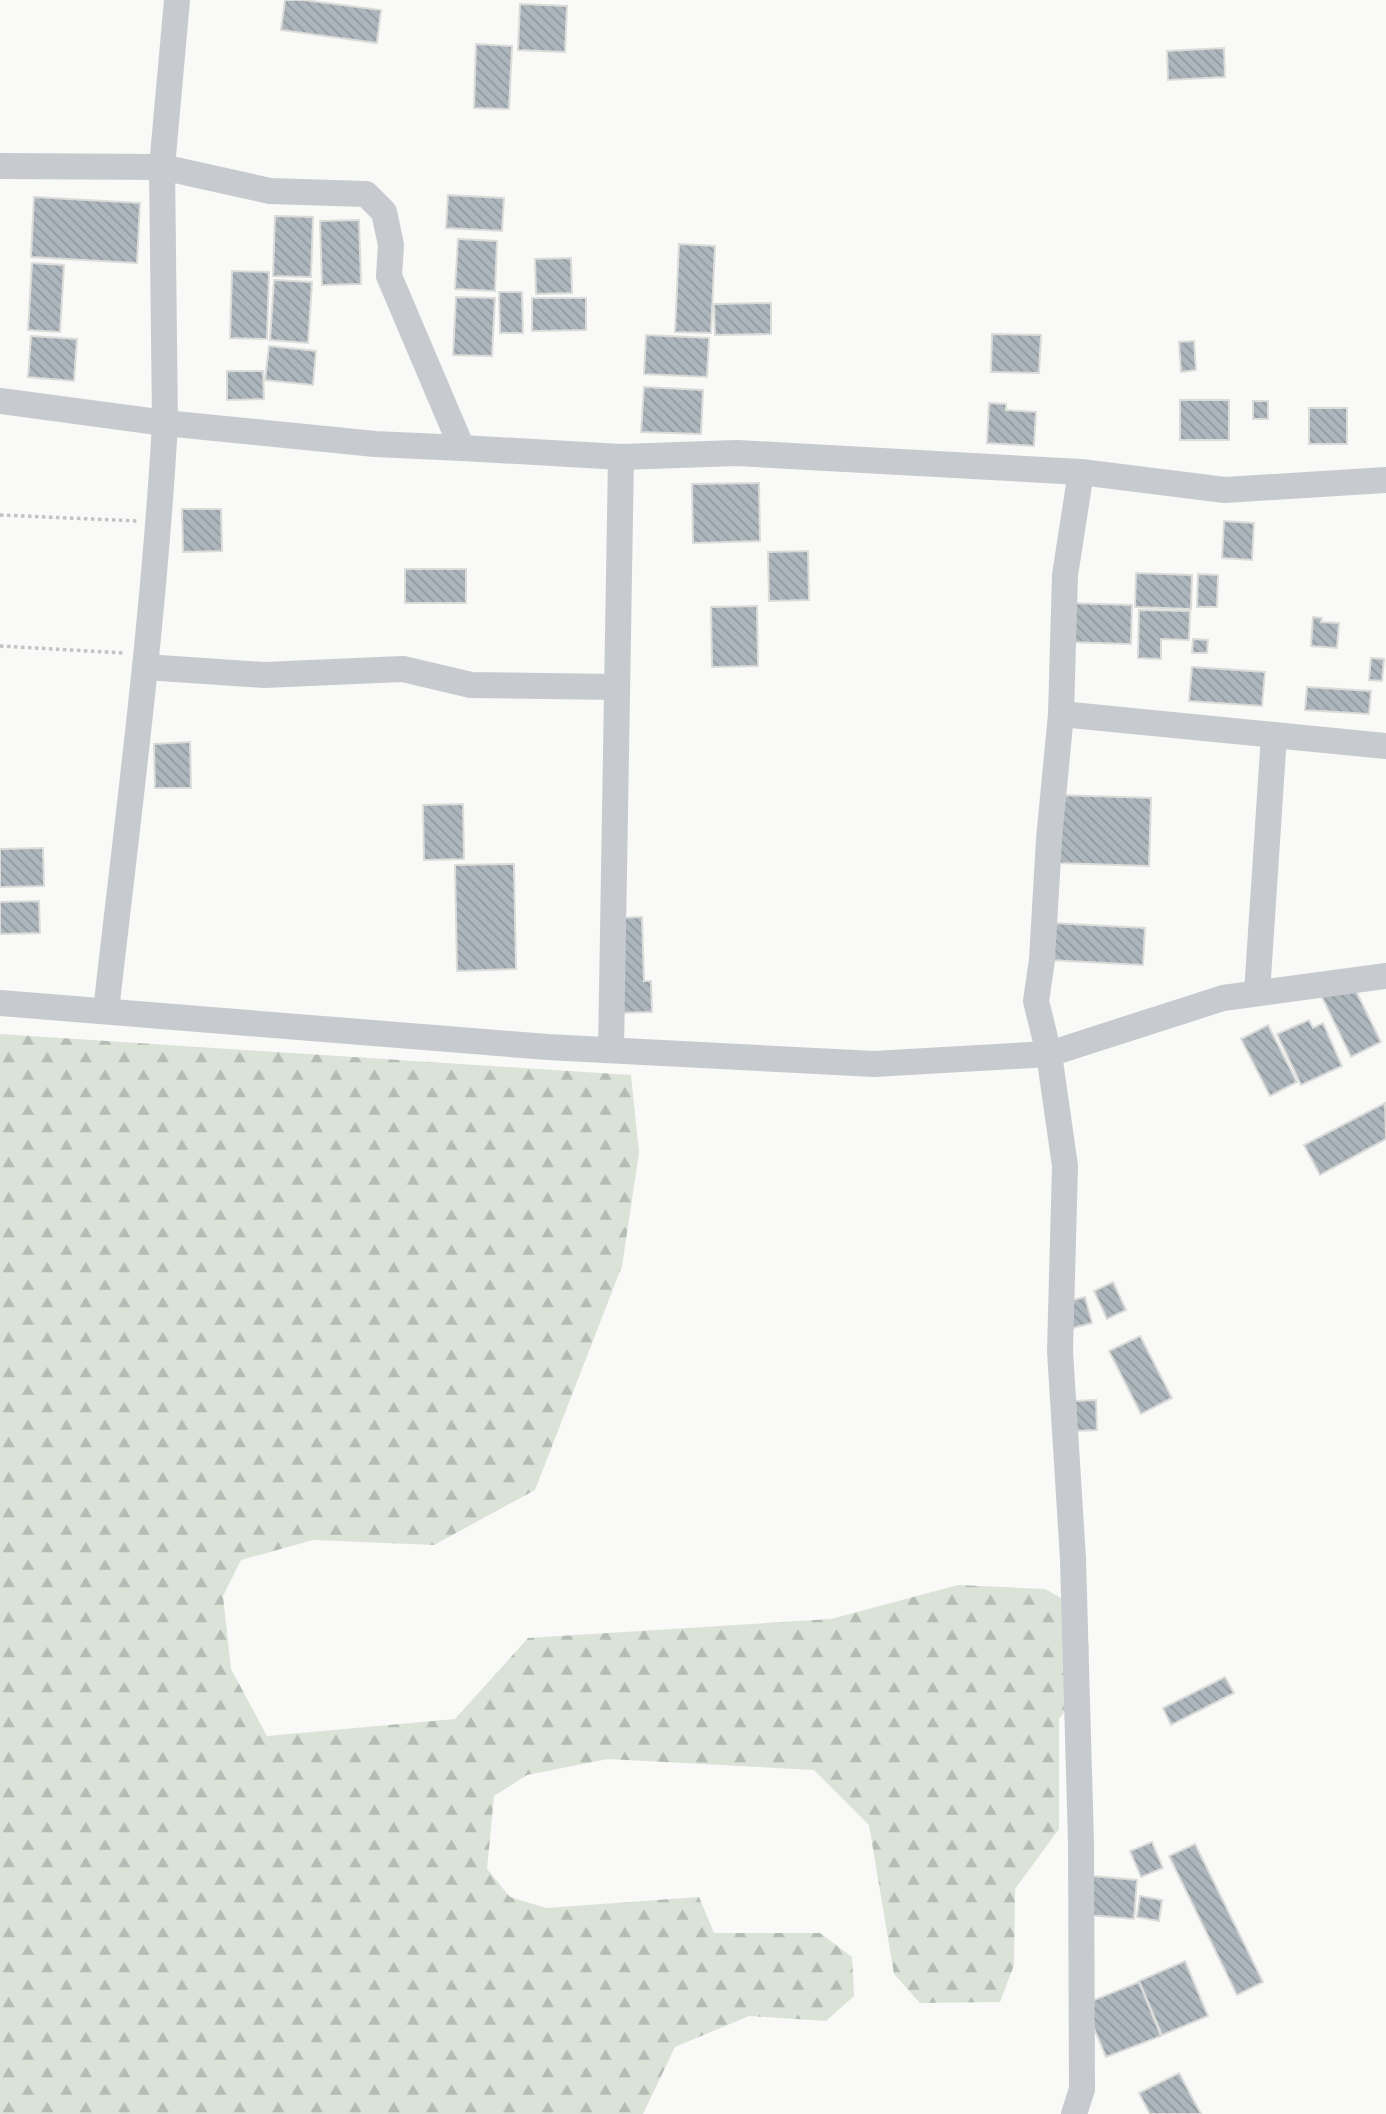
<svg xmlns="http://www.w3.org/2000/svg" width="1386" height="2114" viewBox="0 0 1386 2114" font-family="'Public Sans',sans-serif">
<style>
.forest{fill:url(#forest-firs)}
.building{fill:url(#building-back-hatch);stroke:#dbdbd9;stroke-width:2}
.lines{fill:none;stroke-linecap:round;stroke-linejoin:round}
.path{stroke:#c0c3c5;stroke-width:3.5;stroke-dasharray:3.5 3.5;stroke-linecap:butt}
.minor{stroke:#c7cbcf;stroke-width:26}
</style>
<defs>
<pattern id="forest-firs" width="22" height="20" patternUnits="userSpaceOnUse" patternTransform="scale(1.75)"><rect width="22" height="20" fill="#dbe2d8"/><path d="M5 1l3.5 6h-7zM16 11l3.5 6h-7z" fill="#b5bcb5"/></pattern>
<pattern id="building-back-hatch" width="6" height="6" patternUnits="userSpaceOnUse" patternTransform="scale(1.75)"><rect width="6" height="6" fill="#adb6bc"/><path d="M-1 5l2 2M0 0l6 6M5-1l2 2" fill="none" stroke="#90999e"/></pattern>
</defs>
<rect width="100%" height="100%" fill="#f9f9f7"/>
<path class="forest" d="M0,1034L631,1075L639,1153L622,1266L535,1490L434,1545L313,1540L241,1560L223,1596L231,1669L267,1736L455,1719L528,1638L831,1619L958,1585L1045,1589L1082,1610L1089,1647L1083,1688L1059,1719V1829L1015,1889L1014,1965L1000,2002L920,2003L894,1974L869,1825L814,1770L608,1759L527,1775L494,1796L487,1869L510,1897L546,1908L699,1897L714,1933H820L852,1957L854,1996L826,2021L749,2016L675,2047L643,2114H0Z"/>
<g class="building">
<path d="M285,0H303L381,10L377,43L281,30Z"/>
<path d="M520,4L567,6L565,52L518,50Z"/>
<path d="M476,44L512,46L509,109L474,108Z"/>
<path d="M1224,48L1225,77L1168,80L1167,51Z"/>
<path d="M448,195L504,198L502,231L446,228Z"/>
<path d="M34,197L140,203L137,263L31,257Z"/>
<path d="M275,216L313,217L311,277L273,276Z"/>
<path d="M359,220L361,284L322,285L320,221Z"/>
<path d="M458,239L497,241L495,291L455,289Z"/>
<path d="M679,244L715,246L711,333L675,332Z"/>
<path d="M571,258L572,293L536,294L535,259Z"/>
<path d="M32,263L64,265L60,332L28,330Z"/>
<path d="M232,271L269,272L267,339L230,338Z"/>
<path d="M274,280L312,282L308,343L270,340Z"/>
<path d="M499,292H522L523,333H500Z"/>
<path d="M456,297L495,298L492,356L453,355Z"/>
<path d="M532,298H586V330L532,331Z"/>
<path d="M771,303V334L715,335L714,304Z"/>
<path d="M992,334L1041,335L1039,373L991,372Z"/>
<path d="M646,335L709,338L707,377L644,374Z"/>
<path d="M31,336L77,339L74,381L28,377Z"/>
<path d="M1194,341L1196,370L1181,372L1179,342Z"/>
<path d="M269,346L316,351L313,385L265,380Z"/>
<path d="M227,371H263L264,399L227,400Z"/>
<path d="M644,387L703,390L701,434L641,432Z"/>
<rect x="1180" y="400" width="49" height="40"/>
<rect x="1253" y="401" width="15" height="18"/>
<path d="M989,403L1006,404V410L1036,412L1034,446L987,443Z"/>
<rect x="1309" y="408" width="38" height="36"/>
<path d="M759,483L760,541L693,543L692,484Z"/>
<path d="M182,509H221L222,551L183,552Z"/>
<path d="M1224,521L1254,523L1252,560L1222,558Z"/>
<path d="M808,551L809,600L769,601L768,552Z"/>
<rect x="405" y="569" width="61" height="34"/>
<path d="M1136,573L1192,575L1191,609L1135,607Z"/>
<path d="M1198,574L1218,575L1217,607H1197Z"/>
<path d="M1068,603L1132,605L1131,644L1067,642Z"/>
<path d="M757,606L758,666L712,667L711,607Z"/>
<path d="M1139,610L1190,611L1189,640L1161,639V659L1138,658Z"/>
<path d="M1313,617L1322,618L1321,622L1339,623L1337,648L1311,646Z"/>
<path d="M1193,639L1208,640L1207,653H1192Z"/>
<path d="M1371,658L1384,659L1382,681L1369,680Z"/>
<path d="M1192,667L1265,672L1262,706L1189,701Z"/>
<path d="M1307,687L1371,691L1369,714L1305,710Z"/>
<path d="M190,742L191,788H155L154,744Z"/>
<path d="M1059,795L1151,798L1149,866L1057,863Z"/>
<path d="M463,804L464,859L424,860L423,805Z"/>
<path d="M43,848L44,886L0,887V849Z"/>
<path d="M514,864L516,969L457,971L455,865Z"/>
<path d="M39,901L40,933L0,934V902Z"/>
<path d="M642,917L644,981H651L652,1012L615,1013L613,918Z"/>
<path d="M1053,923L1145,928L1143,965L1050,960Z"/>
<path d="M1352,983L1381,1042L1351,1057L1322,997Z"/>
<path d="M1309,1020L1313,1028L1323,1023L1342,1066L1301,1085L1277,1034Z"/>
<path d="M1268,1025L1297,1082L1270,1096L1241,1039Z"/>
<path d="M1385,1103L1386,1139L1320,1175L1304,1145Z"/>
<path d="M1113,1282L1126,1310L1107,1319L1094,1291Z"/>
<path d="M1085,1297L1092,1323L1073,1328L1065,1302Z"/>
<path d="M1140,1336L1172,1398L1141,1414L1109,1351Z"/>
<path d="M1096,1400L1097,1430L1076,1431L1075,1401Z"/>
<path d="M1225,1677L1234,1693L1171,1725L1163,1708Z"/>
<path d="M1152,1842L1163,1868L1141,1877L1130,1851Z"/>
<path d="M1195,1844L1263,1982L1237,1995L1169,1856Z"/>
<path d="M1092,1876L1137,1880L1134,1919L1089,1915Z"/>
<path d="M1140,1896L1162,1900L1159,1921L1137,1917Z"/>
<path d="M1185,1961L1208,2016L1162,2035L1139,1981Z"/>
<path d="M1139,1982L1161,2036L1106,2057L1084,2004Z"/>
<path d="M1179,2073L1201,2114H1150L1139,2093Z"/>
</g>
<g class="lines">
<g class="path">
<path d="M0,515L138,521"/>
<path d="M0,646L124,653"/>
</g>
<g class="minor">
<path d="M0,166L162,167L270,191L366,194L384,212L391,245L389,276L462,448L621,457L737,453L1081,472L1225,490L1386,480"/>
<path d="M0,401L165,423L162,167L177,0"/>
<path d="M145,667L264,675L403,669L471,685L617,687"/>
<path d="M1061,714L1386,746"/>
<path d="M1257,993L1274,735"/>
<path d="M0,1003L547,1047L874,1064L1049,1054L1223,998L1386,976"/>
<path d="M106,1011C128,816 154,620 165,423L375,444L462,448"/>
<path d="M611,1050L621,457"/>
<path d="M1074,2114L1082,2089L1081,1843L1073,1559L1060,1351L1065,1166L1049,1054L1036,1001L1042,960L1049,839L1061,714L1065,575L1081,472"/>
</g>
</g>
</svg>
